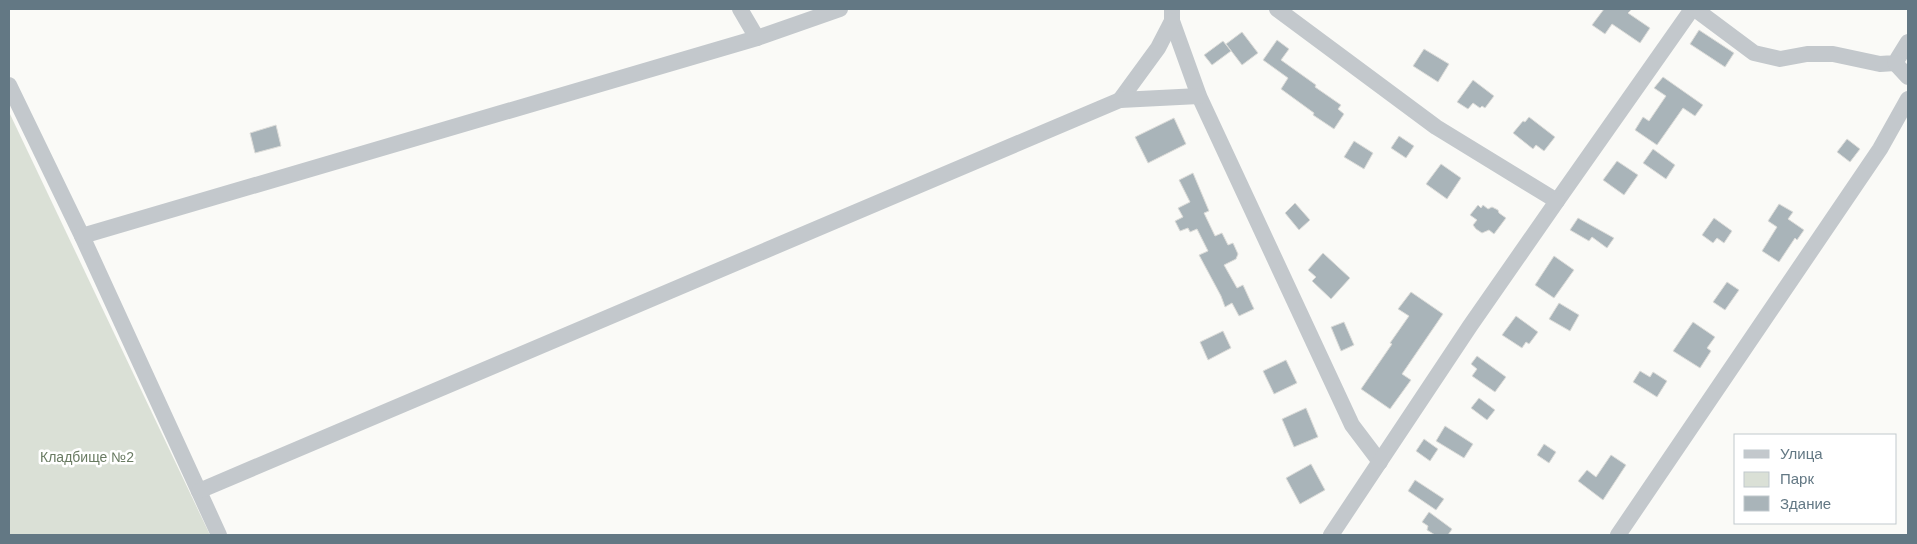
<svg xmlns="http://www.w3.org/2000/svg" width="1917" height="544" viewBox="0 0 1917 544" font-family="Arial,sans-serif">
<style>
.green{fill:#dae0d6}
.building{fill:#a9b4b9;stroke:#dcdcd9}
.lines{fill:none;stroke-linecap:round;stroke-linejoin:round}
.minor{stroke:#c3c8cc;stroke-width:16}
.labels{text-anchor:middle;dominant-baseline:central;stroke-width:5;stroke-linejoin:round;paint-order:stroke}
.park-label{font-size:14px;fill:#697b62;stroke:#fff}
</style>
<rect width="100%" height="100%" fill="#fafaf7"/>
<path class="green" d="M9,112L210,535H9Z"/>
<g class="building">
<path d="M1604,9H1632L1628,13L1650,28L1640,43L1612,24L1605,34L1592,25Z"/>
<path d="M1699,30L1734,53L1725,67L1690,44Z"/>
<path d="M1242,32L1258,53L1242,65L1226,44Z"/>
<path d="M1277,40L1289,49L1281,60L1316,85L1315,87L1341,105L1338,109L1344,114L1334,129L1313,115L1314,113L1281,89L1288,78L1263,60Z"/>
<path d="M1223,41L1231,51L1212,65L1204,55Z"/>
<path d="M1424,49L1449,64L1438,82L1413,66Z"/>
<path d="M1663,77L1703,105L1695,116L1683,108L1657,145L1635,130L1643,117L1649,121L1666,96L1654,88Z"/>
<path d="M1473,80L1494,96L1485,108L1482,106L1480,108L1473,103L1468,109L1457,102Z"/>
<path d="M1529,117L1555,137L1544,151L1536,145L1533,149L1513,133L1523,121L1525,122Z"/>
<path d="M1174,118L1186,144L1148,163L1135,137Z"/>
<path d="M276,125L281,146L255,153L250,133Z"/>
<path d="M1399,136L1414,146L1406,158L1391,148Z"/>
<path d="M1847,139L1860,149L1850,162L1837,152Z"/>
<path d="M1354,141L1373,153L1364,169L1344,157Z"/>
<path d="M1653,149L1675,165L1666,179L1643,163Z"/>
<path d="M1617,161L1638,175L1624,195L1603,180Z"/>
<path d="M1441,164L1461,178L1447,199L1426,184Z"/>
<path d="M1193,173L1209,211L1204,213L1215,236L1222,233L1228,245L1233,243L1238,254L1236,259L1224,265L1237,288L1243,285L1254,309L1239,316L1232,303L1225,307L1221,296L1199,255L1208,251L1197,229L1190,232L1188,228L1180,231L1175,221L1183,217L1178,208L1190,202L1179,180Z"/>
<path d="M1295,203L1310,220L1299,230L1285,213Z"/>
<path d="M1779,204L1793,212L1788,219L1804,230L1797,240L1795,238L1779,262L1762,251L1777,227L1768,221Z"/>
<path d="M1478,205L1481,208L1483,205L1488,209L1492,207L1498,210L1499,213L1506,218L1494,234L1489,230L1482,233L1476,229L1473,225L1477,220L1470,215Z"/>
<path d="M1578,218L1614,238L1607,248L1592,237L1589,241L1570,230Z"/>
<path d="M1714,218L1732,231L1724,243L1717,238L1713,243L1702,235Z"/>
<path d="M1323,253L1350,278L1331,299L1312,281L1316,277L1308,270Z"/>
<path d="M1554,256L1574,270L1554,298L1535,285Z"/>
<path d="M1727,282L1739,290L1725,310L1713,302Z"/>
<path d="M1411,292L1443,314L1402,374L1411,380L1390,409L1361,389L1392,344L1390,343L1409,316L1398,309Z"/>
<path d="M1559,303L1579,315L1570,331L1549,319Z"/>
<path d="M1516,316L1538,332L1529,344L1526,342L1522,348L1502,335Z"/>
<path d="M1344,322L1354,345L1341,351L1331,327Z"/>
<path d="M1693,322L1715,337L1707,348L1711,351L1700,368L1673,351Z"/>
<path d="M1223,331L1231,348L1208,360L1200,342Z"/>
<path d="M1477,356L1506,377L1495,392L1472,376L1477,369L1471,364Z"/>
<path d="M1286,360L1297,383L1274,394L1263,371Z"/>
<path d="M1640,371L1650,377L1653,372L1667,381L1657,397L1633,382Z"/>
<path d="M1479,398L1495,410L1487,420L1471,408Z"/>
<path d="M1306,408L1318,437L1294,447L1282,419Z"/>
<path d="M1445,426L1473,444L1464,458L1436,441Z"/>
<path d="M1424,439L1438,449L1430,461L1416,451Z"/>
<path d="M1544,444L1556,452L1549,463L1537,455Z"/>
<path d="M1611,455L1626,465L1603,500L1578,481L1587,470L1596,477Z"/>
<path d="M1311,464L1325,490L1300,504L1286,478Z"/>
<path d="M1415,480L1444,499L1436,510L1408,491Z"/>
<path d="M1429,512L1452,529L1448,535H1435L1427,530L1428,526L1422,522Z"/>
</g>
<g class="lines">
<g class="minor">
<path d="M740,9L757,38"/>
<path d="M1172,9V21L1199,96L1352,425L1380,462"/>
<path d="M1277,9L1436,127L1557,201L1692,9"/>
<path d="M1695,9L1754,53L1780,59L1807,54H1833L1880,64L1895,63L1908,42"/>
<path d="M1895,63L1908,77"/>
<path d="M9,85L82,236L219,535"/>
<path d="M1120,100L1158,48L1172,21"/>
<path d="M82,236L757,38L840,9"/>
<path d="M199,491L1120,100L1199,96"/>
<path d="M1331,535L1470,326L1557,201"/>
<path d="M1618,535L1880,149L1908,99"/>
</g>
</g>
<g class="labels">
<g class="park-label">
<text x="87" y="457">Кладбище №2</text>
</g>
</g>
<rect width="1917" height="544" fill="none" stroke="#637884" stroke-width="20"/>
<rect x="1734" y="434" width="162" height="90" fill="#ffffff" stroke="#c1c9ce"/>
<rect x="1744" y="450" width="25" height="8" fill="#c3c8cc" stroke="#c1c9ce"/>
<text x="1780" y="459" font-size="15" fill="#637884">Улица</text>
<rect x="1744" y="472" width="25" height="15" fill="#dae0d6" stroke="#c1c9ce"/>
<text x="1780" y="484" font-size="15" fill="#637884">Парк</text>
<rect x="1744" y="496" width="25" height="15" fill="#a9b4b9" stroke="#c1c9ce"/>
<text x="1780" y="509" font-size="15" fill="#637884">Здание</text>
</svg>
